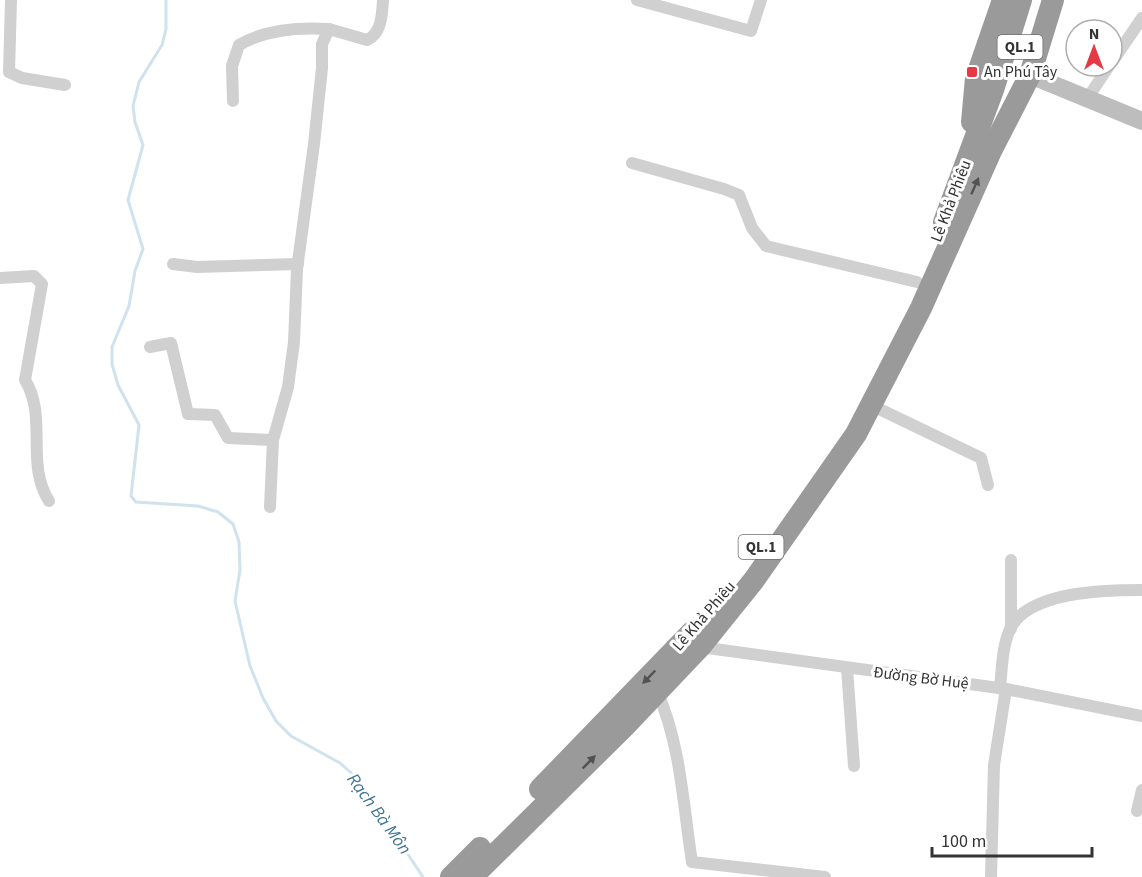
<svg xmlns="http://www.w3.org/2000/svg" width="1142" height="877" viewBox="0 0 1142 877" font-family="'Source Sans 3',sans-serif">
<style>
.lines{fill:none;stroke-linecap:round;stroke-linejoin:round}
.stream{stroke:#cfe2ee;stroke-width:3}
.street{stroke:#d0d0d0;stroke-width:12}
.secondary{stroke:#bdbdbd;stroke-width:18}
.highway{stroke:#9a9a9a;stroke-width:22}
.oneway{fill:#525252}
.poi-dot{fill:#e63946;stroke:#fff;stroke-width:2}
.labels{text-anchor:middle;dominant-baseline:central;stroke-width:6;stroke-linejoin:round;paint-order:stroke}
.shield{fill:#fff;stroke:#707070;stroke-width:1.5}
.shield-label{font-size:15px;font-weight:bold;fill:#333}
.poi-label{font-size:16px;fill:#333;stroke:#fff;text-anchor:start}
.street-label{font-size:16px;fill:#333;stroke:#fff}
.water-label{font-size:18px;font-style:italic;fill:#3f7597;stroke:#fff}
</style>
<rect width="100%" height="100%" fill="#fff"/>
<g class="lines">
<path class="stream" d="M166,0V29L162,45L139,82L133,106L135,122L143,145L128,200L143,249L135,271L129,306L112,347V364L118,385L139,425L131,496L136,502L198,506L218,512L233,524L239,542L240,570L235,601L250,666L263,698L276,721L291,736L340,763L358,779L423,877"/>
<g class="street">
<path d="M11,0L9,72L22,78L65,85"/>
<path d="M637,0L751,31L761,0"/>
<path d="M1112,62L1142,18"/>
<path d="M1087,99L1109,66"/>
<path d="M233,101L232,66L239,45C266,29 298,27 329,29"/>
<path d="M632,163L724,189L739,195L752,228L766,246L917,282"/>
<path d="M173,264L197,267L298,264"/>
<path d="M0,278L34,276L42,284L25,380C48,417 25,464 49,501"/>
<path d="M150,347L171,343L188,414L215,415L228,438L273,440"/>
<path d="M871,405L981,458L988,485"/>
<path d="M270,507L273,440L288,387L294,342L297,269L314,144L322,68V44L329,29L367,40C382,33 382,14 383,0"/>
<path d="M1011,629V560"/>
<path d="M700,647L1006,689L1142,716"/>
<path d="M847,668L854,766"/>
<path d="M1000,688C1002,669 1002,647 1010,629C1028,591 1106,590 1142,590"/>
<path d="M657,691C681,745 683,805 692,862L825,877"/>
<path d="M1137,811L1142,790"/>
<path d="M991,877L994,765L1006,689"/>
</g>
<path class="secondary" d="M1030,75L1142,121"/>
<g class="highway">
<path d="M972,122L976,78L1003,0"/>
<path d="M944,222L993,90L1021,0"/>
<path d="M540,789L692,632"/>
<path d="M451,877L480,848"/>
<path d="M472,877L625,726L700,647L754,580L856,434L921,308L991,151L1030,75L1053,0"/>
</g>
</g>
<defs><path id="oneway-solid" d="M-6-.8H1V-3.2L6.5 0L1 3.2V.8H-6Z" transform="scale(1.5)"/></defs>
<g class="oneway">
<use href="#oneway-solid" transform="translate(975 186) rotate(-66)"/>
<use href="#oneway-solid" transform="translate(649 677) rotate(134)"/>
<use href="#oneway-solid" transform="translate(589 762) rotate(-45)"/>
</g>
<rect class="poi-dot" x="966" y="66" width="12" height="12" rx="3"/>
<g class="labels">
<g class="shield">
<rect x="997.5" y="35" width="45" height="24" rx="4.5"/>
<rect x="738.5" y="535" width="45" height="24" rx="4.5"/>
</g>
<g class="shield-label">
<text x="1020" y="47">QL.1</text>
<text x="761" y="547">QL.1</text>
</g>
<g class="poi-label">
<text x="984" y="72">An Phú Tây</text>
</g>
<g class="street-label">
<text transform="translate(951 201) rotate(-69)">Lê Khả Phiêu</text>
<text transform="translate(704 616) rotate(-49)">Lê Khả Phiêu</text>
<text transform="translate(921 678) rotate(7)">Đường Bờ Huệ</text>
</g>
<g class="water-label">
<text transform="translate(379 814) rotate(54)">Rạch Bà Môn</text>
</g>
</g>
<g transform="translate(1094 48)"><circle r="28" fill="#ffffff" stroke="#adadad" stroke-width="1.5"/>
<path d="M0-4.5L10 22L0 15L-10 22Z" fill="#e63946"/>
<text y="-9" font-size="16" font-weight="bold" text-anchor="middle" fill="#333333">N</text>
</g>
<path d="M932 847v9h160v-9" fill="none" stroke="#333333" stroke-width="3"/>
<text x="941" y="847" font-size="18" fill="#333333" stroke="#ffffff" stroke-width="4.5" paint-order="stroke">100 m</text>
</svg>
